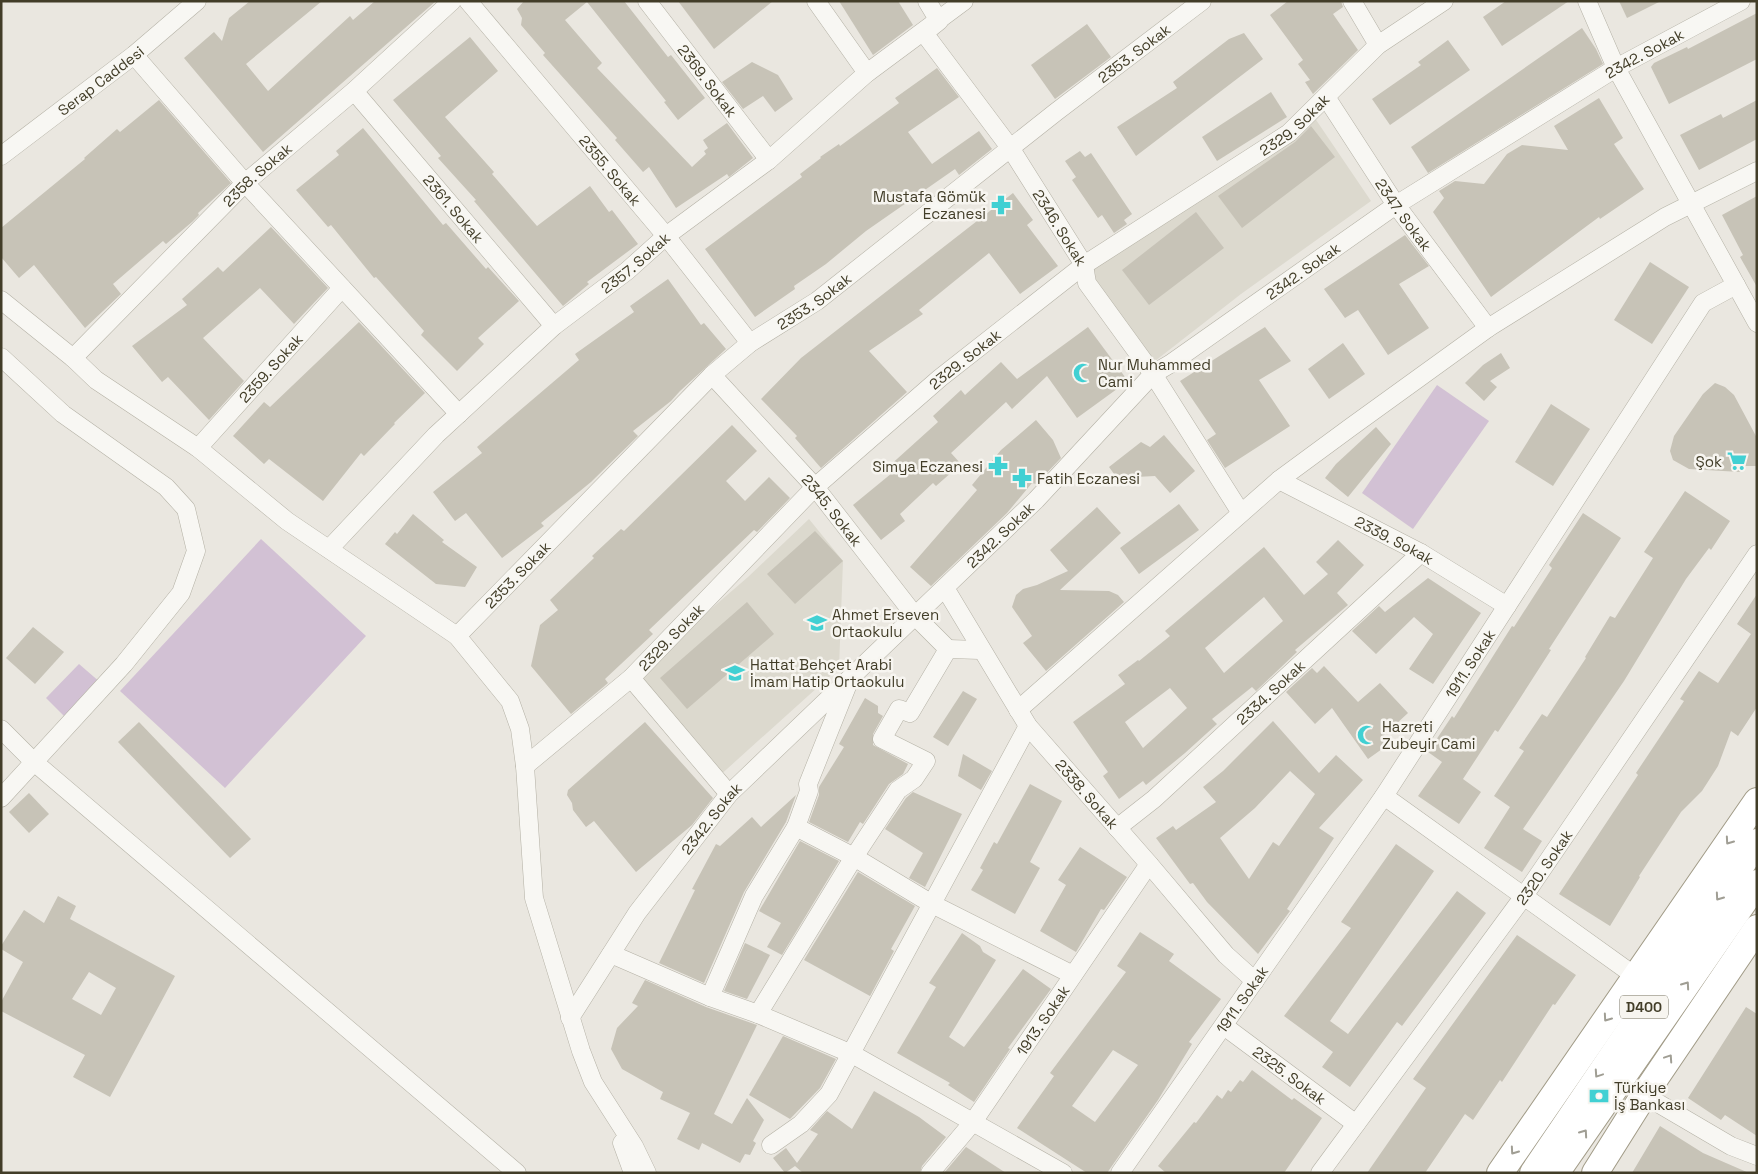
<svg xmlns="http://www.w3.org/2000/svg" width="1758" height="1174" viewBox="0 0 1758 1174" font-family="'Space Grotesk',sans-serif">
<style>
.built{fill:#dcd9ce}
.green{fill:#d2c1d4}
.building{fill:#c7c3b7;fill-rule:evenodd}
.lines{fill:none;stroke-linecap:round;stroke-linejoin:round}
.minor-casing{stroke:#b4b1a5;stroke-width:19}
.highway-casing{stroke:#a19b87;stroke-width:28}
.minor{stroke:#f8f7f3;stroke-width:18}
.highway{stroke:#fff;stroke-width:26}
.oneway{stroke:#a09e94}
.labels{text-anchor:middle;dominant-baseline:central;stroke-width:5;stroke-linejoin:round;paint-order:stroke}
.shield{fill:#f7f5f0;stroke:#787464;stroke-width:1}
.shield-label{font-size:14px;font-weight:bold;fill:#423d28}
.street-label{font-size:15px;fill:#423d28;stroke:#f7f5f0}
.poi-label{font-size:15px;fill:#423d28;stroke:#f7f5f0;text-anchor:start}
</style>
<rect width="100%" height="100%" fill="#eae7e0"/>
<g class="built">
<path d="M1308,108L1371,201L1241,294L1155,361L1088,274Z"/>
<path d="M809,519L843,561L839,668L717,778L631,678L748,577Z"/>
</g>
<g class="green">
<path d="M1437,385L1489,421L1413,529L1362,493Z"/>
<path d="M261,539L366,636L225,788L120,691Z"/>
<path d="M79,664L101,683L68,720L46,698Z"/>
</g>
<g class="building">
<path d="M250,1H322L246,64L268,91L350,16L353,20L375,1H436L263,152L184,58L214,32L222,41L229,18Z"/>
<path d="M524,1H624L668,57L671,55L705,98L678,120L664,102L666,101L587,2L565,20L602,63L597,68L692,167L706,154L704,151L708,148L703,140L727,123L753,158L729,177L727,174L676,208L649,167L643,172L615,140L617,138L543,55L545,53L521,25L522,18L517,9Z"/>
<path d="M678,1H773L714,49Z"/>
<path d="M839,1H898L913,25L873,55Z"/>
<path d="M1288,1H1341L1343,7L1333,14L1358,50L1313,94L1305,82L1310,80L1298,64L1303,60L1270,15Z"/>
<path d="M1506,1H1569L1502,46L1483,17Z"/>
<path d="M1619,1H1661L1627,18Z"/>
<path d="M1757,13V59L1669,104L1651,67L1654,63L1687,47L1688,49Z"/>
<path d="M1087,24L1111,57L1055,99L1031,65Z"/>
<path d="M1582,28L1596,49L1603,64L1428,173L1411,147Z"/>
<path d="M1244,33L1263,59L1136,156L1117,127L1177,88L1173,82L1229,39Z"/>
<path d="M470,37L498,71L445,117L494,172L492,174L537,226L590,186L609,212L612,210L638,244L587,282L589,284L563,306L474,201L476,200L438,158L441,156L393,100Z"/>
<path d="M1448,40L1470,70L1390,125L1372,99L1421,65L1418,62Z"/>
<path d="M752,62L778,75L793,99L775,112L763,96L743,109L722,82Z"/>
<path d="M937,68L959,97L908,132L932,164L979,131L992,149L959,175L955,169L866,231L826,264L794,286L795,289L755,317L705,249L802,177L800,174L821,158L820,157L839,144L840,146L899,103L895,98Z"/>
<path d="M1271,92L1287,117L1217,161L1202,137Z"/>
<path d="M1599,98L1623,138L1614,144L1644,189L1600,219L1599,217L1491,297L1433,212L1444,198L1439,191L1455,181L1484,184L1507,154L1522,145L1568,150L1554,126Z"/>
<path d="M159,100L231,183L198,213L199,215L192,222L166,244L163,241L113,284L121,294L85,328L34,265L19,278L1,257V228L85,159L84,158L117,129L120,132Z"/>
<path d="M1757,100V139L1699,170L1680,135L1721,114L1723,118Z"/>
<path d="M1311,126L1335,157L1242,228L1218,196L1295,142Z"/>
<path d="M363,128L443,225L446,223L486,269L488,267L519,301L478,338L484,344L457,371L421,335L424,331L376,277L374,278L331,225L328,227L296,190L339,155L336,151Z"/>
<path d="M1080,151L1085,157L1091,153L1132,214L1124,220L1127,224L1114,233L1102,215L1098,218L1072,180L1076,177L1065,161Z"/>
<path d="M1013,193L1033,220L1027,225L1058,266L1020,294L989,253L919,310L923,314L869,351L907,392L821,468L795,438L797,436L761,399L801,358Z"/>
<path d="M1757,196V287L1740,257L1743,255L1722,215Z"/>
<path d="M1196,212L1224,248L1149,305L1122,270Z"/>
<path d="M271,227L328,288L294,324L260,288L203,338L244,381L209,420L168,377L162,382L132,346L187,305L182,299L218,267L223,272Z"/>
<path d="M1405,235L1429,266L1399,284L1429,328L1388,355L1358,310L1345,318L1324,289Z"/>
<path d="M1650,262L1689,287L1652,344L1614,320Z"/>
<path d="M668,279L701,325L704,323L726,349L680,391L671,401L633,431L638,436L591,482L541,523L544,526L502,558L466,513L455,521L433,492L482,453L477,447L579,360L575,354L634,312L630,306Z"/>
<path d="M359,322L425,393L394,423L395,424L364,456L361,453L323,501L269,459L264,464L233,436L264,402L270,407Z"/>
<path d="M1088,327L1128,381L1077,418L1047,376L1012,409L1006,402L951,453L961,464L936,486L933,483L900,514L905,521L881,540L853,505L892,473L887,468L938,422L933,416L961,390L965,395L1001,362L1017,379Z"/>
<path d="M1265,327L1291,361L1259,380L1290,426L1225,468L1207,440L1216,434L1180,381Z"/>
<path d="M1343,343L1365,374L1329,399L1308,369Z"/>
<path d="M1501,353L1510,368L1490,381L1497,387L1484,401L1465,383L1483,365Z"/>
<path d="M1715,383L1725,387L1734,395L1757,438V466H1743L1740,472L1689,469L1673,460L1670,451L1674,436L1703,394Z"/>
<path d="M1551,404L1590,429L1553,486L1515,462Z"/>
<path d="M1036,420L1053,440L1061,458L1036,484L1032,483L1007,513L931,586L910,567L977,490L972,485L1001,450Z"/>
<path d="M732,425L757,451L726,481L745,501L769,477L790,498L757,532L754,530L649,630L653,634L605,679L608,683L571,714L531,666L540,625L558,610L550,600L594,558L592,556L621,529L624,531Z"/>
<path d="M1376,427L1391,444L1348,497L1325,478L1336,464Z"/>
<path d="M1164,435L1195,471L1170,493L1155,476L1117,478L1109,467L1141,442L1150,447Z"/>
<path d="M1685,491L1730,521L1711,550L1709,548L1686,579L1624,681L1523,829L1542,841L1522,872L1484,848L1510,807L1494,796L1524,751L1519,748L1542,714L1547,717L1586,658L1585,657L1610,616L1615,618L1653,558L1644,552Z"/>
<path d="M1179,504L1199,530L1139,574L1120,548Z"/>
<path d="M1097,507L1121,533L1060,590L1109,591L1118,595L1124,602L1046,671L1023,643L1032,636L1012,607L1016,595L1023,589L1037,585L1068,571L1050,550Z"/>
<path d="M1583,513L1621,538L1549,649L1551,650L1517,703L1498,732L1495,730L1463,779L1481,792L1459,824L1418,796L1442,762L1428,752L1452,716L1454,718L1512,626L1514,627L1552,568L1549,565Z"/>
<path d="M413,514L444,540L442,542L477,567L465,587L436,584L385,544L395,532L397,534Z"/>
<path d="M815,531L843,561L795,604L767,574Z"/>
<path d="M1338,540L1364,565L1337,593L1348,605L1295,650L1297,652L1256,691L1252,687L1212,719L1217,724L1185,753L1146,785L1143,781L1119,799L1103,776L1108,772L1073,722L1125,684L1118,675L1138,660L1139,661L1170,636L1165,631L1264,547L1304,595L1328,574L1316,562ZM1264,597L1283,621L1224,673L1205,648ZM1170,688L1187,708L1143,748L1125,722Z"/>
<path d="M1428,578L1481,613L1433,684L1409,669L1433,634L1414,617L1376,654L1352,631L1379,606L1385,612Z"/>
<path d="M1757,594V707L1738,736L1731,731L1718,766L1702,791L1681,812L1639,876L1640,877L1610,926L1559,894L1638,775L1636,773L1684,701L1680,699L1699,671L1718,683L1751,634L1737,624Z"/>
<path d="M747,602L774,634L687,709L660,678Z"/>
<path d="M33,627L64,652L35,684L6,658Z"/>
<path d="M1324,666L1358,702L1380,683L1408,713L1383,736L1389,744L1368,759L1332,708L1315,724L1286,692L1312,668L1317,673Z"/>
<path d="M963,691L977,699L948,746L933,737Z"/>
<path d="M865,698L878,706V713L883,716L873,734V745L908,764L903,774L889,784L863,824L860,822L848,842L809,822L819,795V787L844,747L839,744Z"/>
<path d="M1273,721L1319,773L1336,755L1363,780L1319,828L1334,838L1287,909L1290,911L1258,954L1207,902L1193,883L1190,884L1156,838L1173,826L1176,830L1216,802L1203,787L1223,771ZM1290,771L1315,794L1279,846L1273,842L1249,879L1220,838L1255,808Z"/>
<path d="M139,722L251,839L230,858L118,742Z"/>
<path d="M645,722L713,798L692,825L636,872L594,821L586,827L573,810L572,803L567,795L568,790Z"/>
<path d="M963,754L992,771L981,790L958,776Z"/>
<path d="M1030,784L1062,801L1030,862L1040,868L1015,914L971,890L983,870L980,868L994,842L997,844Z"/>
<path d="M913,792L962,814L925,887L909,878L923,853L885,829L906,798Z"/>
<path d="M29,793L49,814L29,833L9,812Z"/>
<path d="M796,795L786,822L744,892L704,983L659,963L695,890L692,889L716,844L720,846L752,817L761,827Z"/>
<path d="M800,841L839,861L782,955L767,947L781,923L759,911Z"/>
<path d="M1396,844L1434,871L1330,1021L1348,1034L1457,891L1486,913L1402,1026L1397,1022L1350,1087L1322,1067L1333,1052L1284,1016L1351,928L1341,922Z"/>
<path d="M1080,847L1127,877L1104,910L1101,909L1076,952L1040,931L1066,885L1058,880Z"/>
<path d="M858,872L915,906L891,949L894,951L870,996L804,960Z"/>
<path d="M58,896L76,906L70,919L175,976L110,1097L73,1077L85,1055L1,1011V1002L23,962L1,949V946L24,910L44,923ZM89,972L116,988L101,1015L72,999Z"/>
<path d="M1140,932L1174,954L1169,961L1221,999L1189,1042L1192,1044L1158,1100L1107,1173H1087L1017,1128L1054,1076L1050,1073L1126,972L1117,966ZM1113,1050L1138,1065L1095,1122L1072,1106Z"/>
<path d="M962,933L980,946L983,952L996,960L949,1037L964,1047L1023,969L1051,989L1008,1048L1010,1049L974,1102L948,1085L950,1083L897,1053L936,987L929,983Z"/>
<path d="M1517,935L1576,975L1555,1005L1553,1004L1502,1082L1500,1080L1473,1120L1465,1114L1425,1173H1367L1426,1088L1413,1079Z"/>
<path d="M745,943L770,955L747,999L724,991Z"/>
<path d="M645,980L706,1007L757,1025L714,1114L732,1124L747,1098L764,1120L753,1141L756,1143L750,1155L745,1154L740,1163L702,1143L699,1150L677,1139L690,1113L660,1099L663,1092L622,1069L611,1049L617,1028L638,1006L632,1003Z"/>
<path d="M1746,1007L1757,1014V1136L1725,1115L1721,1120L1688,1098Z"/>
<path d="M783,1036L836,1059L820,1088L790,1119L749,1095Z"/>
<path d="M1252,1070L1292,1100L1294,1098L1322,1118L1284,1173H1166L1158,1166L1194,1122L1196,1123L1217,1095L1222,1099L1228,1090L1231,1092L1240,1080L1243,1082Z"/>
<path d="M874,1091L919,1117L946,1137L922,1166L920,1173H803L795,1166L785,1173L773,1158L786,1148L797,1163L818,1134L810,1130L827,1111L852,1129Z"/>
<path d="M1660,1126L1703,1153L1749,1173H1632Z"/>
<path d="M966,1147L1006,1173H944Z"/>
</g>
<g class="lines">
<defs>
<g id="minor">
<path id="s1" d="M468,1L666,236L750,343"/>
<path id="s2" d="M647,1L769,160"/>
<path d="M816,1L867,73"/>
<path id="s3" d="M927,1L939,21L924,33L1011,149L1084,265L1087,283L1153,374L1241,513"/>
<path d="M1352,1L1378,45"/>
<path d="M1587,1L1616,68L1757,323"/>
<path d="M134,55L245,183L459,414"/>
<path id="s4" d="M354,91L554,326"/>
<path id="s5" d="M1326,97L1396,205L1488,328"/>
<path id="s6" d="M1,156L134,55L197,1"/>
<path d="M1,300L73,358L96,380L198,448L287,521L457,636L510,701L520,729L525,766L534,898L581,1051L593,1082L634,1146L647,1173"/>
<path d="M1,357L63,414L166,487L186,509L196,551L181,593L124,664L1,798"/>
<path id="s7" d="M73,358L245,183L354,91L452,1"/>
<path id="s8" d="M712,375L815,487L916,617L948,649"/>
<path id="s9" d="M198,448L342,288"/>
<path id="s10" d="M1279,480L1421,553L1507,606"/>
<path id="s11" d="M329,549L436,435L554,326L627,271L666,236L769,160L867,73L964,1"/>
<path id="s12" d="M945,588L1028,726L1149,864L1226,955L1255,981"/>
<path id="s13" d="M457,636L712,375L750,343L817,301L1056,112L1202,1"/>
<path d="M631,678L729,794"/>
<path d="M848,684L808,784L809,791L796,827L754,896L710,997L758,1014L852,1054L1063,1173"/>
<path d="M1018,710L1279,480L1351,427L1488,328L1665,217L1757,171"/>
<path d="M1,729L34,762L517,1173"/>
<path id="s14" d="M525,766L631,678L815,487L940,378L1084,265L1289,133L1378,45L1444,1"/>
<path d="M1384,796L1635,976"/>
<path d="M796,827L854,857L932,904L1073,975"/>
<path id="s15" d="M1117,828L1154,799L1421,553"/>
<path d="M611,954L710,997"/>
<path d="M758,1014L854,857L898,790L914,779L926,761L882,739L899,709L910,713L948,649L980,650"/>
<path id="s16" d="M570,1018L637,913L729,794L1036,500L1153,374L1170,364L1396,205L1616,68L1741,1"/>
<path id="s17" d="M1224,1026L1356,1124"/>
<path d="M1644,1095L1731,1146L1757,1156"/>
<path d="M622,1143L633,1173"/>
<path d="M771,1145L801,1124L829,1094L1028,726"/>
<path id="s18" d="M930,1173L973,1122L1149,864"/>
<path id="s19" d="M1120,1173L1384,796L1703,303L1736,285"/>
<path id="s20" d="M1320,1173L1524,896L1757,554"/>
</g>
<g id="highway">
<path d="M1500,1173L1757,801"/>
<path d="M1533,1173L1757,842"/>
<path d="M1556,1173L1757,883"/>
<path d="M1595,1173L1644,1095L1757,928"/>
</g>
</defs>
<use href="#minor" class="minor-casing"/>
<use href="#highway" class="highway-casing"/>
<use href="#minor" class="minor"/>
<use href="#highway" class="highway"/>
</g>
<defs><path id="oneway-chevron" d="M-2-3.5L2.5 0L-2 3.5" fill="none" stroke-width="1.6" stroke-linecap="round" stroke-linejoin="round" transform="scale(1.25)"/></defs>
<g class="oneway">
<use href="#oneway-chevron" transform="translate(1729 841) rotate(125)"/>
<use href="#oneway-chevron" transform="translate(1719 897) rotate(125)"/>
<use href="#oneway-chevron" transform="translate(1686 985) rotate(-55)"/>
<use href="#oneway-chevron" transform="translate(1607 1018) rotate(125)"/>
<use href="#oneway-chevron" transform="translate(1669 1058) rotate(-56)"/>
<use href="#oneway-chevron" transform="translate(1598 1074) rotate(124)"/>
<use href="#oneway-chevron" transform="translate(1584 1133) rotate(-55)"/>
<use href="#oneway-chevron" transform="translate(1514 1151) rotate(125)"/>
</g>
<defs>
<symbol id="pharmacy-bare" viewBox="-9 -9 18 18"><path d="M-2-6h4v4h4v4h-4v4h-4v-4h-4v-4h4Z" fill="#41d0d3" stroke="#f7f5f0" stroke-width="2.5" paint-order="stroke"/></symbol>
<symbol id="mosque-bare" viewBox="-9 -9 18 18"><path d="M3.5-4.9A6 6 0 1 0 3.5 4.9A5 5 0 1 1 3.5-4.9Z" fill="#41d0d3" stroke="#f7f5f0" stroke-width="2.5" paint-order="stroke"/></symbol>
<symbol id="supermarket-bare" viewBox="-9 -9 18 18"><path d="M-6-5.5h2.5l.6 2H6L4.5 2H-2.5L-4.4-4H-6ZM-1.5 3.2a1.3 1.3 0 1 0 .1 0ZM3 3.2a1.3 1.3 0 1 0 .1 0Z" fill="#41d0d3" stroke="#f7f5f0" stroke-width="2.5" paint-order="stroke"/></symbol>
<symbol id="school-bare" viewBox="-9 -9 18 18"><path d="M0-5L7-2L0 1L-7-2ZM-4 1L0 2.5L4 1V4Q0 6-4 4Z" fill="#41d0d3" stroke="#f7f5f0" stroke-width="2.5" paint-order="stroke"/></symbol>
<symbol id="bank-bare" viewBox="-9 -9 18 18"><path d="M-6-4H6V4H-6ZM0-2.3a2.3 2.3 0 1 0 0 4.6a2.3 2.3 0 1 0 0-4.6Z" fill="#41d0d3" stroke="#f7f5f0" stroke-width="2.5" paint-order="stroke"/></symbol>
</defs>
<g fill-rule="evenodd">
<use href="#pharmacy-bare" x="987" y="191" width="28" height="28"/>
<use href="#mosque-bare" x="1069" y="359" width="28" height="28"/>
<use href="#supermarket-bare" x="1723" y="447" width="28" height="28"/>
<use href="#pharmacy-bare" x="984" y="452" width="28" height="28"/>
<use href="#pharmacy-bare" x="1008" y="464" width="28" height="28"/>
<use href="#school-bare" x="803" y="609" width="28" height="28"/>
<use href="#school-bare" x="721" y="659" width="28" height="28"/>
<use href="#mosque-bare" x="1353" y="721" width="28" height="28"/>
<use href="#bank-bare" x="1585" y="1082" width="28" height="28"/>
</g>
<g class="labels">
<rect class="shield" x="1620" y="995.5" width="48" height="23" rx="4"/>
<g class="shield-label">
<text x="1644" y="1007">D400</text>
</g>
<g class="street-label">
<text stroke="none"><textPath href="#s13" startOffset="896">2353. Sokak</textPath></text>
<text stroke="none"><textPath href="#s16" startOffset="1459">2342. Sokak</textPath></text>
<text stroke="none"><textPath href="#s6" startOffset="125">Serap Caddesi</textPath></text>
<text stroke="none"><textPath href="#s2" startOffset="100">2369. Sokak</textPath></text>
<text stroke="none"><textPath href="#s14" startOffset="1005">2329. Sokak</textPath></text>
<text stroke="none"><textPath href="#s1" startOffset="221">2355. Sokak</textPath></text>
<text stroke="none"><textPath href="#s7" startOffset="260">2358. Sokak</textPath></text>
<text stroke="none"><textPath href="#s4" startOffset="154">2361. Sokak</textPath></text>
<text stroke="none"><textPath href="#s5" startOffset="141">2347. Sokak</textPath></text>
<text stroke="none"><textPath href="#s3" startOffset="280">2346. Sokak</textPath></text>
<text stroke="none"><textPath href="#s11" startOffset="420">2357. Sokak</textPath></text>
<text stroke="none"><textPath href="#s16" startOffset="1054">2342. Sokak</textPath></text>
<text stroke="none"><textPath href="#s13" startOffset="491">2353. Sokak</textPath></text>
<text stroke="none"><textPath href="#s14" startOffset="600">2329. Sokak</textPath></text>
<text stroke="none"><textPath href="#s9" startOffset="108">2359. Sokak</textPath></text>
<text stroke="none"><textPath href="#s8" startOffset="181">2345. Sokak</textPath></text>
<text stroke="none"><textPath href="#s16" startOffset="650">2342. Sokak</textPath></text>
<text stroke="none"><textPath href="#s10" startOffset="130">2339. Sokak</textPath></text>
<text stroke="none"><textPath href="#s13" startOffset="86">2353. Sokak</textPath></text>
<text stroke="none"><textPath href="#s14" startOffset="195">2329. Sokak</textPath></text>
<text stroke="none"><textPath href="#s19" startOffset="618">1911. Sokak</textPath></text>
<text stroke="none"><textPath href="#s15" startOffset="205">2334. Sokak</textPath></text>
<text stroke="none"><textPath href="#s12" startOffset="251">2338. Sokak</textPath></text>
<text stroke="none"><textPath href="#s16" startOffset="245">2342. Sokak</textPath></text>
<text stroke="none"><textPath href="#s20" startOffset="379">2320. Sokak</textPath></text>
<text stroke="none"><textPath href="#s19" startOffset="212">1911. Sokak</textPath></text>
<text stroke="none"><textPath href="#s18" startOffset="190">1913. Sokak</textPath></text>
<text stroke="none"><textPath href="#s17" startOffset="82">2325. Sokak</textPath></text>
</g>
<g class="poi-label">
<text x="986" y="196" text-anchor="end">Mustafa Gömük<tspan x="986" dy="17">Eczanesi</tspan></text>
<text x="1098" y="364">Nur Muhammed<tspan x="1098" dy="17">Cami</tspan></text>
<text x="1722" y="461" text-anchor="end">Şok</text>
<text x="983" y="466" text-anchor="end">Simya Eczanesi</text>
<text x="1037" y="478">Fatih Eczanesi</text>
<text x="832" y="614">Ahmet Erseven<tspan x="832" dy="17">Ortaokulu</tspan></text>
<text x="750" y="664">Hattat Behçet Arabi<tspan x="750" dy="17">İmam Hatip Ortaokulu</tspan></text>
<text x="1382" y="726">Hazreti<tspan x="1382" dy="17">Zubeyir Cami</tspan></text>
<text x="1614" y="1087">Türkiye<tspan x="1614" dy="17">İş Bankası</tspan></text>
</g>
</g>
<rect width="1758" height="1174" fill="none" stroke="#423d28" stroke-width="5"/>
</svg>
